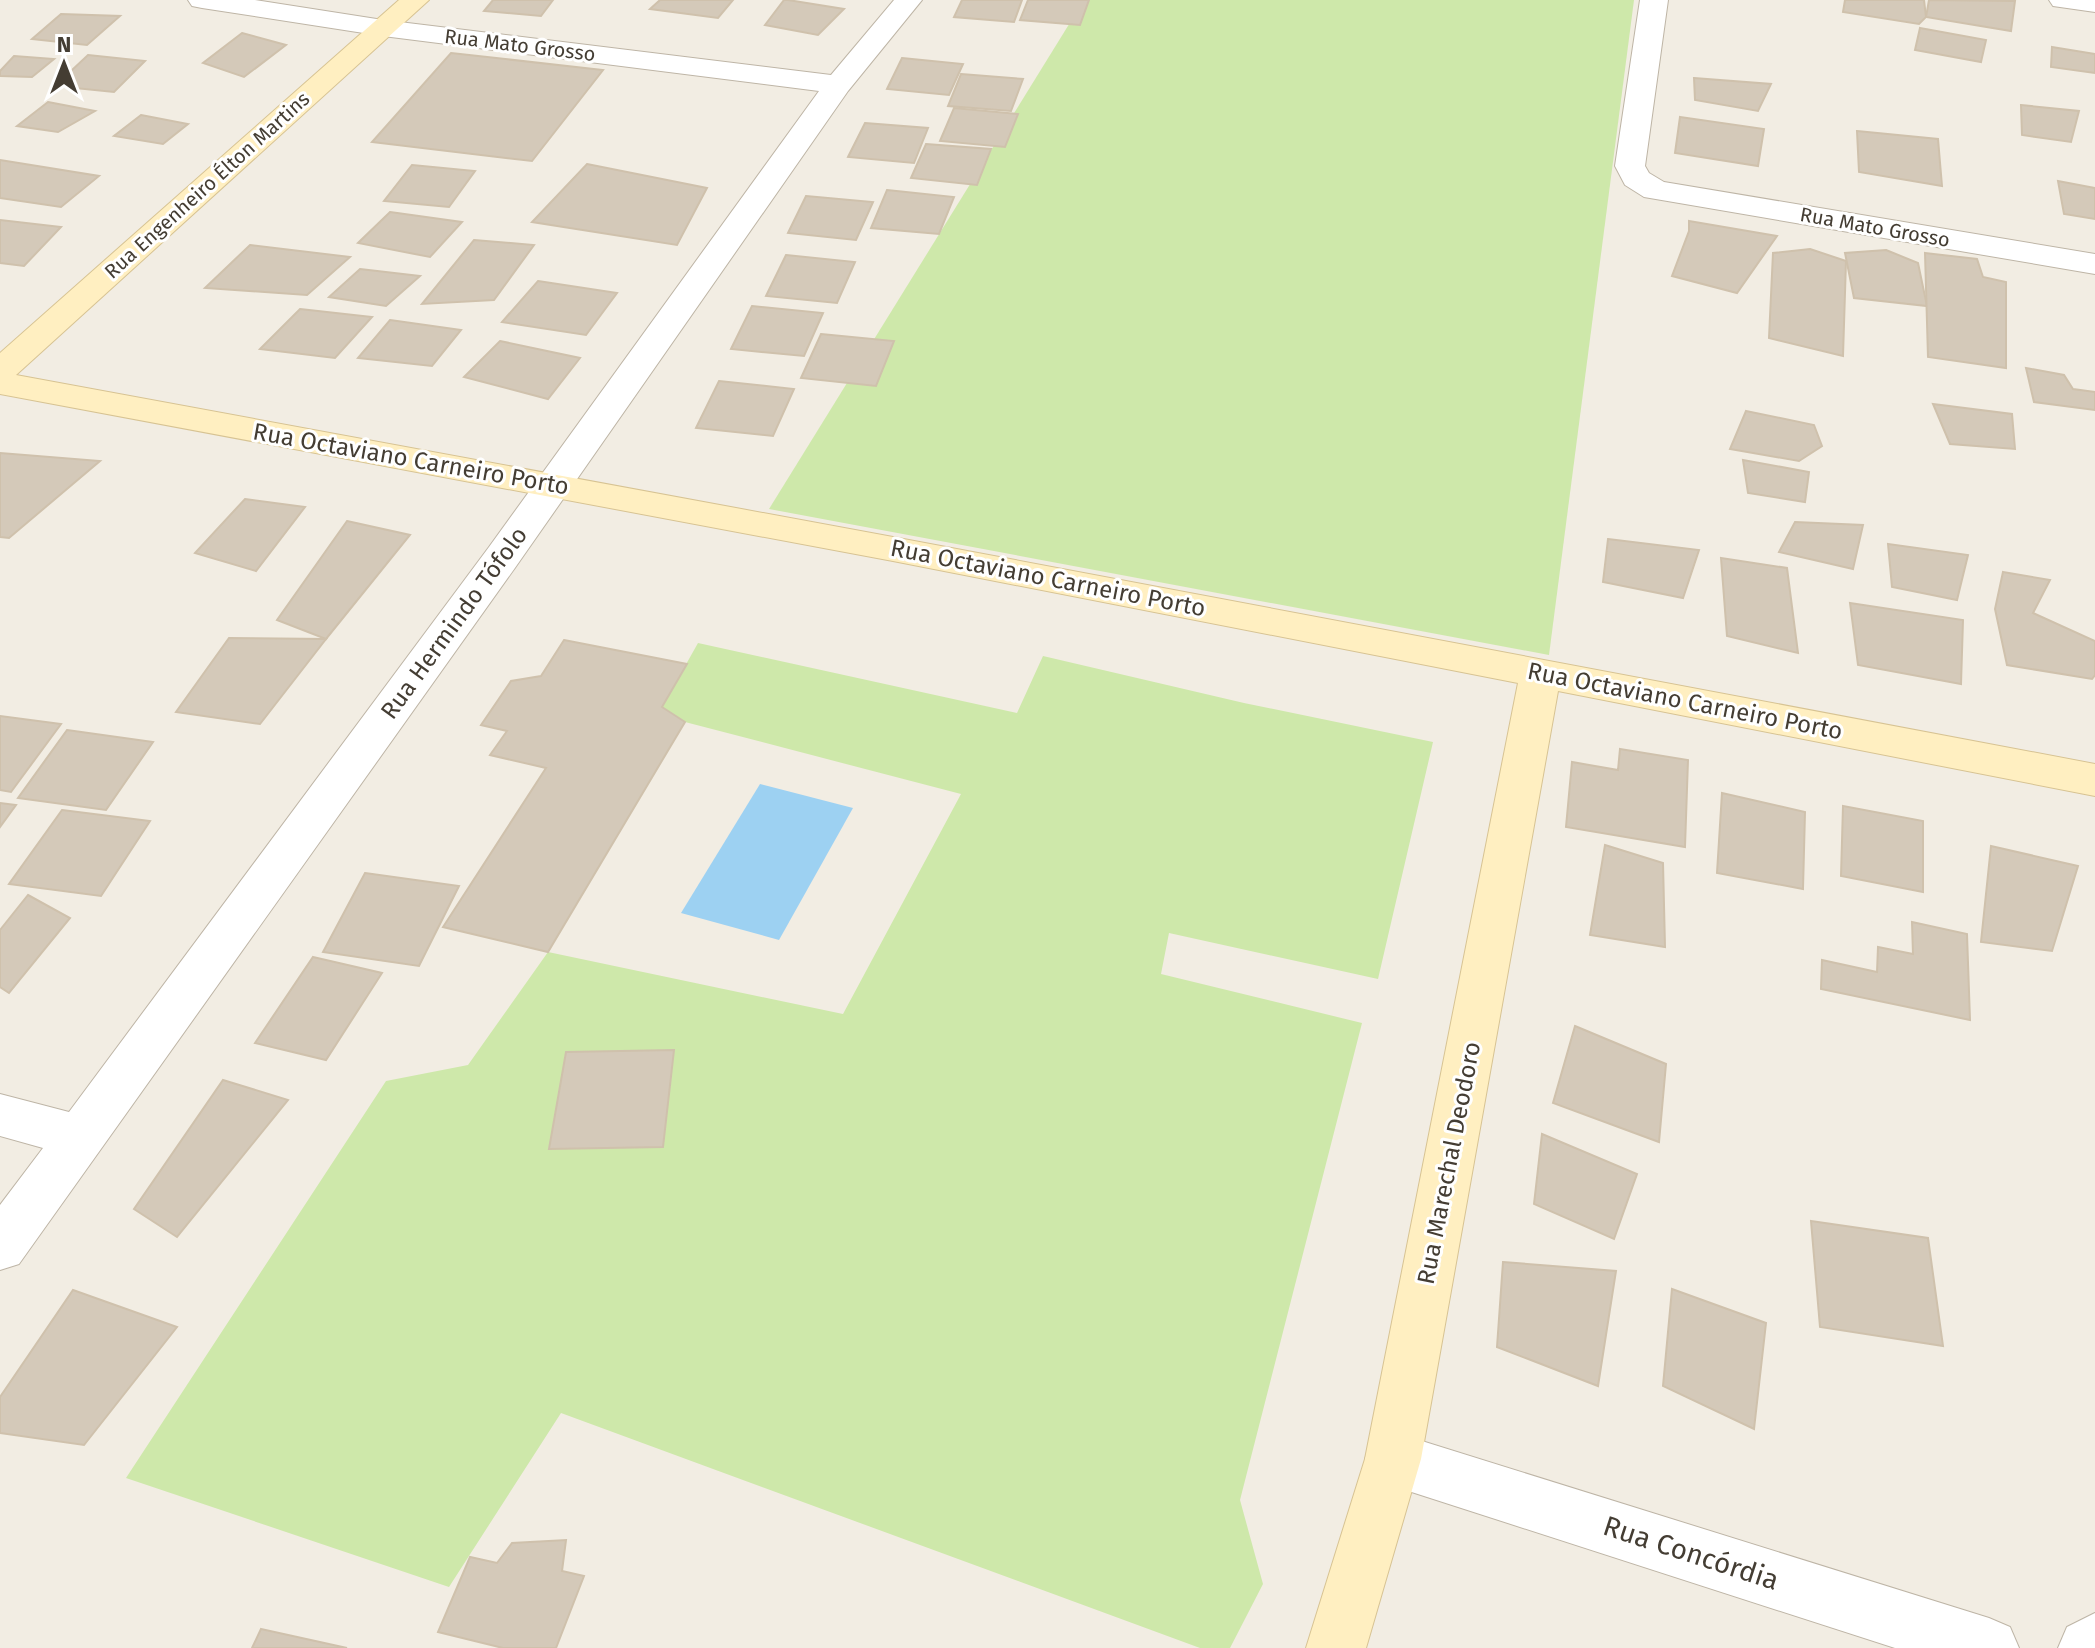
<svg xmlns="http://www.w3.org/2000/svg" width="2095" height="1648" viewBox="0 0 2095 1648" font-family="'Fira Sans',sans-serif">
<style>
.green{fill:#cee8aa}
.water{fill:#9dd1f2}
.building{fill:#d4c9b9;stroke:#cfc1ac;stroke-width:2}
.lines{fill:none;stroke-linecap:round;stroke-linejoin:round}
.street-casing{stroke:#beb5a6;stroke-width:2}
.secondary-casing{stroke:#d7c393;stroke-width:2}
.street{fill:#fff;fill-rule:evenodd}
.secondary{fill:#ffefc1;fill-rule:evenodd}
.labels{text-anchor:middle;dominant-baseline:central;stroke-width:6;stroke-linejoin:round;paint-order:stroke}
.far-street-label{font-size:20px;fill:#443d33;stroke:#fff}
.street-label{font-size:24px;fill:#443d33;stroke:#fff}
.near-street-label{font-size:28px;fill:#443d33;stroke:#fff}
</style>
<rect width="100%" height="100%" fill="#f2ede3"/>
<g class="green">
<path d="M1084,0H1634L1549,655L769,509Z"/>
<path d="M698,643L1017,713L1043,656L1244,703L1433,742L1378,979L1169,933L1161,974L1362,1023L1240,1500L1263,1584L1230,1648H1200L561,1413L449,1587L126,1478L386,1081L468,1065L548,952L843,1014L961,794L685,722L662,707Z"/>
</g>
<path class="water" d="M760,784L853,808L779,940L681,913Z"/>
<g class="building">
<path d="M493,0H553L541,16L484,11Z"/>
<path d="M660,0H733L718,18L650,9Z"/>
<path d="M784,0H788L844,9L818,35L765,25Z"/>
<path d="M962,0H1022L1014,22L954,17Z"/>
<path d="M1028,0H1089L1080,25L1020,20Z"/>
<path d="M1845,0H1924L1926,17L1919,24L1843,12Z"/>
<path d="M1929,0L2015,1L2011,31L1926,17Z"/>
<path d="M61,14L120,16L87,45L32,39Z"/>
<path d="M1920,28L1986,40L1981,62L1915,50Z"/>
<path d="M242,33L286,45L244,77L203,63Z"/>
<path d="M2052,47L2095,54V73L2051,67Z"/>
<path d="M451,53L603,70L532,161L372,142Z"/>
<path d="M88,55L145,61L114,92L55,86Z"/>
<path d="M14,56L54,59L32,77L0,76V71Z"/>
<path d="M902,58L963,64L949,95L887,89Z"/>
<path d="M961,74L1023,79L1011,111L948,106Z"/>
<path d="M1694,78L1771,84L1758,111L1695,100Z"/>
<path d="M48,102L95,111L58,132L17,126Z"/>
<path d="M2021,105L2079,111L2071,142L2022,135Z"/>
<path d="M954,108L1018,114L1005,147L940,141Z"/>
<path d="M141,115L188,124L163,144L114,136Z"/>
<path d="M1680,117L1764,129L1758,166L1675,153Z"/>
<path d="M865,123L928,128L914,163L848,157Z"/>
<path d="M1857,131L1938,139L1942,186L1859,172Z"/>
<path d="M926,144L991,149L977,185L911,178Z"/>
<path d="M0,160L99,176L61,207L0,198Z"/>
<path d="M587,164L707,188L677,245L532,222Z"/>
<path d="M412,165L475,171L449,207L384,201Z"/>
<path d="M2058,181L2095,188V219L2064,214Z"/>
<path d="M887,190L954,197L939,234L871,228Z"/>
<path d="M806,196L873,202L856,240L788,233Z"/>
<path d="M390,212L462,222L430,257L358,243Z"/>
<path d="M0,220L61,227L24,266L0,263Z"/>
<path d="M1689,221L1777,236L1737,293L1672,276L1689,231Z"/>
<path d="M474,240L534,245L494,300L422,304Z"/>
<path d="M250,245L350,257L307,295L205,288Z"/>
<path d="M1810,249L1846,261L1843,356L1769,338L1773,253Z"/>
<path d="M1886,250L1918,263L1927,306L1854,298L1845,253Z"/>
<path d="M1925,253L1977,259L1983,277L2006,282V368L1928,357Z"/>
<path d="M786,255L855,262L837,303L766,296Z"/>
<path d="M360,269L420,276L386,306L329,297Z"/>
<path d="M538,281L617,293L586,335L502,322Z"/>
<path d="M752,306L823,313L804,356L731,349Z"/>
<path d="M300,309L372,317L335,358L260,349Z"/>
<path d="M390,320L461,330L432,366L358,358Z"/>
<path d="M821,334L894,341L876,386L801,378Z"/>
<path d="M500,341L580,358L548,399L464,377Z"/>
<path d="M2026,368L2064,375L2073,389L2095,392V410L2034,402Z"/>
<path d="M719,381L794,389L773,436L696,428Z"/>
<path d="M1933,404L2012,414L2015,449L1950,444Z"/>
<path d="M1746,411L1814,425L1822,446L1799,461L1730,449Z"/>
<path d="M0,453L100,461L9,538L0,537Z"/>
<path d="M1743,460L1809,472L1805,502L1748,493Z"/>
<path d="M245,499L305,507L256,571L195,553Z"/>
<path d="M347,521L410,535L326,639L277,620Z"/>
<path d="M1795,522L1863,525L1853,569L1779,552Z"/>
<path d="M1608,539L1699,550L1683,598L1603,582Z"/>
<path d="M1888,544L1968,555L1957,600L1892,587Z"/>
<path d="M1721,558L1787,568L1798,653L1727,636Z"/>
<path d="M2003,572L2050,580L2033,613L2095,641V675L2092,679L2007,665L1995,609Z"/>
<path d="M1850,603L1963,620L1961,684L1858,665Z"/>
<path d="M229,638L326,639L260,724L176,712Z"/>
<path d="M564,640L687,664L662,707L685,722L548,952L443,927L546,768L490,755L507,731L481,725L511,681L541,676Z"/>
<path d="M0,716L61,724L11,792L0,790Z"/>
<path d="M67,730L153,742L106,810L18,798Z"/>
<path d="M1620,749L1688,760L1685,847L1566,827L1572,762L1618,770Z"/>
<path d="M1722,793L1805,812L1803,889L1717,873Z"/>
<path d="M0,803L16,805L0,827Z"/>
<path d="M1843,806L1923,821V892L1841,876Z"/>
<path d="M62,810L150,821L101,896L9,884Z"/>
<path d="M1605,845L1663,863L1665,947L1590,935Z"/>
<path d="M1991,846L2078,866L2052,951L1981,942Z"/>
<path d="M365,873L459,886L419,966L323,952Z"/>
<path d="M28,895L70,918L9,993L0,987V930Z"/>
<path d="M1912,922L1967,934L1970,1020L1821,989L1822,960L1877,972L1878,947L1913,954Z"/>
<path d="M313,957L382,973L326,1060L255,1043Z"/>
<path d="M1575,1026L1666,1064L1659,1142L1553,1103Z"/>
<path d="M674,1050L663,1147L549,1149L566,1052Z"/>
<path d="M223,1080L288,1100L177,1237L134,1209Z"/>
<path d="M1542,1134L1637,1174L1614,1239L1534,1204Z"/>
<path d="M1811,1221L1928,1238L1943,1346L1820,1327Z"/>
<path d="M1503,1262L1616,1271L1598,1386L1497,1347Z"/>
<path d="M1672,1289L1766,1323L1754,1429L1663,1386Z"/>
<path d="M73,1290L177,1327L84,1445L0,1433V1397Z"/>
<path d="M566,1540L562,1571L584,1576L556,1648H503L438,1632L470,1557L497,1563L512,1543Z"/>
<path d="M261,1629L347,1648H252Z"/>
</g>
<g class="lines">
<defs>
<g id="street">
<path d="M188,0H255L383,20L831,75L894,0H922L848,91L517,565L19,1264L0,1270V1205L43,1148L0,1136V1094L69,1112L489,547L819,91L383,36L202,8L192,6Z"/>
<path d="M1640,0H1668L1645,166L1649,173L1664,182L2095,254V274L1644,197L1625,185L1615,166Z"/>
<path d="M2049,0H2095V12L2053,6Z"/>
<path d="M1393,1432L1989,1618L2010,1627L2019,1648H1895L1393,1486L1373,1478L1365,1459L1373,1440Z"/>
<path d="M2095,1613V1648H2058L2067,1627Z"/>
</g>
<path id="secondary" d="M399,0H429L16,375L893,537L2095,764V796L1558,691L1421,1459L1366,1648H1306L1365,1459L1518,683L893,561L0,394V353Z"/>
</defs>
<use href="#street" class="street-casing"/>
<use href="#secondary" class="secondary-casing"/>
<use href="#street" class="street"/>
<use href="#secondary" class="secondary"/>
</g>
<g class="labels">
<g class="far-street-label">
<text transform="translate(520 45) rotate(7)">Rua Mato Grosso</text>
<text transform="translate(207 185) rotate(-42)">Rua Engenheiro Élton Martins</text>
<text transform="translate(1875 227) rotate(10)">Rua Mato Grosso</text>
</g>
<g class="street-label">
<text transform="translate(411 459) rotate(10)">Rua Octaviano Carneiro Porto</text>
<text transform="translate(1048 578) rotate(11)">Rua Octaviano Carneiro Porto</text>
<text transform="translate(454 623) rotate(-54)">Rua Hermindo Tófolo</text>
<text transform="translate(1685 701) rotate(11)">Rua Octaviano Carneiro Porto</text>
<text transform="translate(1449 1163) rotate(-79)">Rua Marechal Deodoro</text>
</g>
<g class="near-street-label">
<text transform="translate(1691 1553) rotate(18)">Rua Concórdia</text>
</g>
</g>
<g transform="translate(64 64)" stroke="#ffffff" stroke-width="6" paint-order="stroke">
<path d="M0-6L14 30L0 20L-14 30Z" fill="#443d33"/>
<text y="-12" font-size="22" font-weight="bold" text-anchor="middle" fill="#443d33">N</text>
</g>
</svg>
